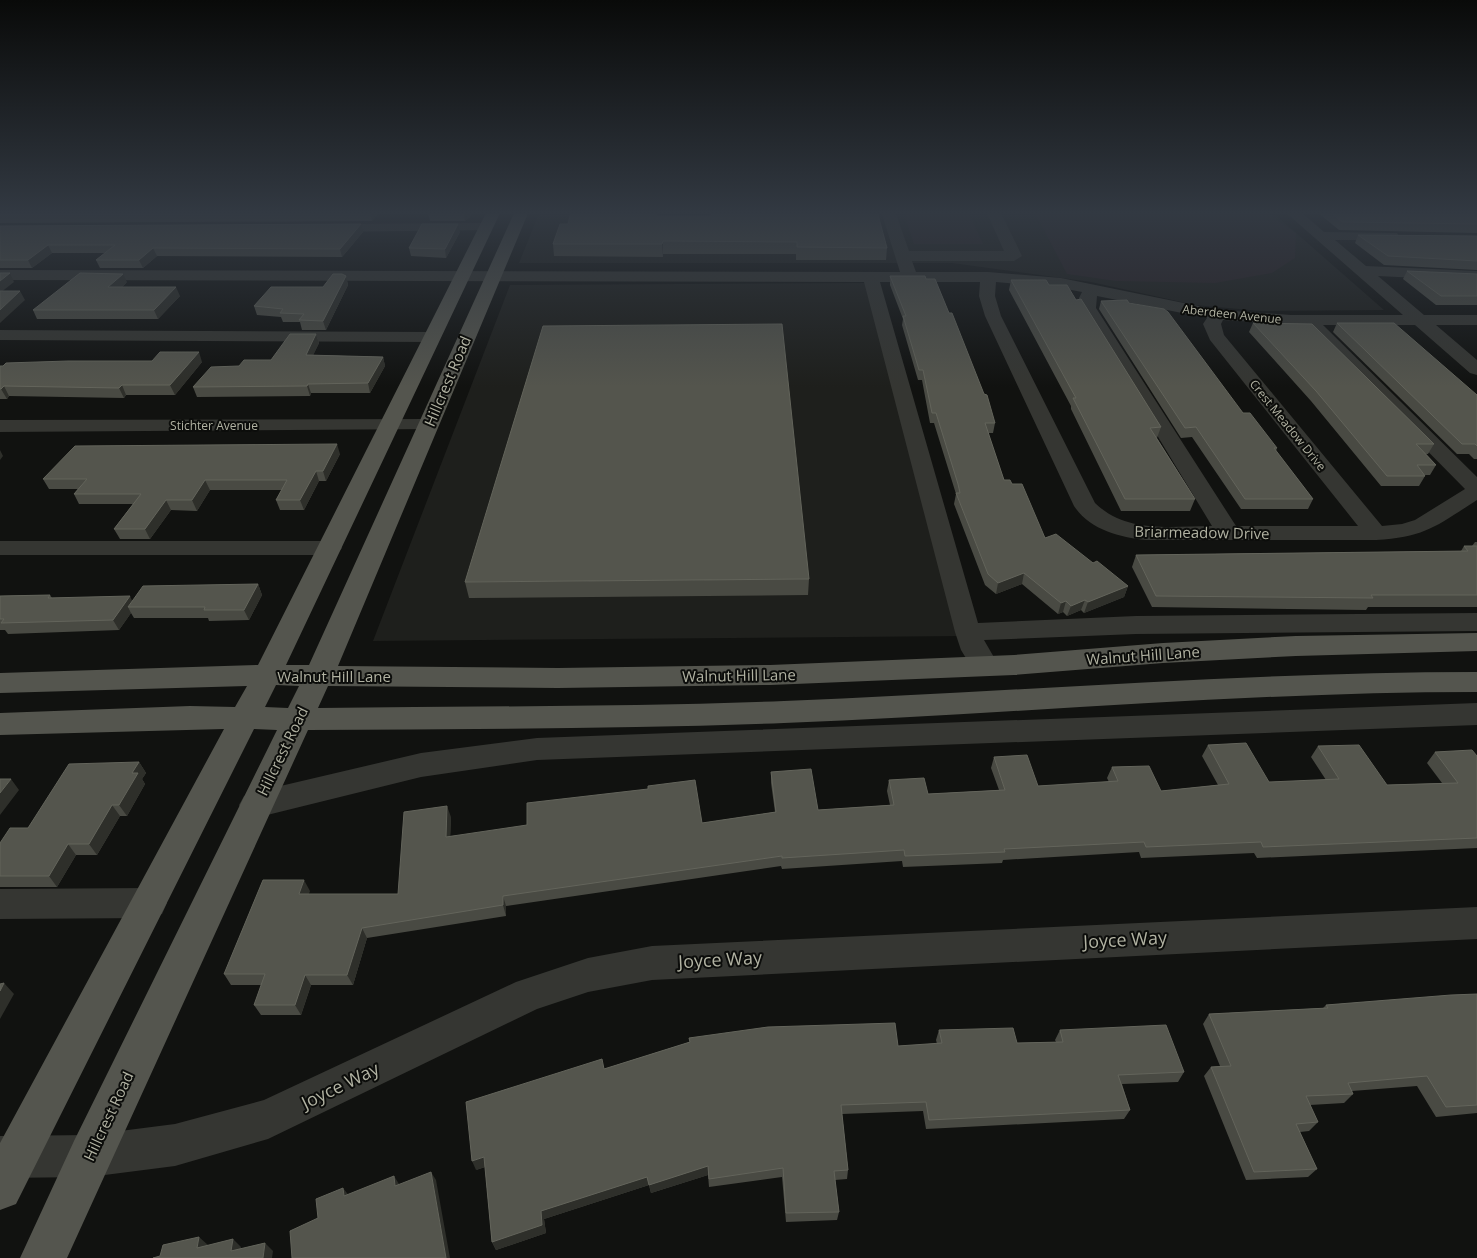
<svg xmlns="http://www.w3.org/2000/svg" width="1477" height="1258" font-family="'Open Sans',sans-serif">
  <rect width="100%" height="100%" fill="#111210"/>
  <!-- built -->
  <path fill="#1e1f1c" d="M540,211H1271L1384,310L1260,311L1195,305L1091,282L952,263H519Z
    M868,283L964,636L373,641L510,285Z"/>
  <!-- green -->
  <path fill="#292125" d="M903,211H968L983,244H914Z
    M1034,211H1264L1296,233L1295,258L1272,273L1215,283L1116,281L1067,274Z"/>
  <g fill="none" stroke-linecap="round" stroke-linejoin="round">
    <!-- minor -->
    <path fill="#353632" fill-rule="evenodd" d="M881,211H895L909,251H1004L986,211H1000L1022,256L1014,261H912L916,272H988L1061,278L1218,310L1291,315H1403L1284,211H1300L1324,232L1397,233L1399,236L1392,240H1335L1366,266L1477,271V281L1378,276L1424,315H1477V325H1436L1477,360V375L1470,373L1415,325H1323L1477,477V500C1436,526 1426,537 1376,540H1146C1119,537 1090,530 1074,506L985,316L979,296L980,282H880L978,623L1136,616L1477,613V631L1136,634L984,640L999,666L995,673L985,676L975,673L961,650L955,632L864,282L0,280V270L900,272ZM996,282L1061,288L1082,292L1079,298L1080,308L1212,526C1171,526 1127,534 1095,503L1001,316L995,296ZM1097,296L1207,318L1203,324L1210,340L1358,526H1236L1096,308ZM1223,320L1303,325L1465,489L1415,520L1402,524L1382,526L1224,335L1221,324Z
      M486,223L493,227L491,230L326,232L319,228L326,224Z
      M0,330L432,332L438,333L441,337L438,341L432,342L0,340Z
      M429,419L436,421L439,425L436,429L0,432V420Z
      M0,541H330L338,543L342,548L338,553L330,555H0Z
      M1477,703V725L537,760L421,777L255,818L244,814L239,805L244,796L255,792L421,753L537,738Z
      M150,888L162,892L167,903L162,914L150,918L0,919V889Z
      M1477,907V939L652,980L588,992L537,1009L268,1139L175,1166L89,1177L0,1178V1136L89,1135L175,1124L264,1100L516,982L588,958L652,946Z"/>
    <!-- major -->
    <path fill="#54554e" fill-rule="evenodd" d="M487,211H501L286,665H309L515,211H529L338,666L558,668L770,665L1014,655L1163,643L1296,636L1477,633V651L1296,656L1163,663L1014,675L770,685L558,688L328,686L318,708C474,706 629,707 784,701C1015,692 1246,672 1477,672V692C1246,692 1015,714 784,723C626,729 467,729 308,730L67,1258H20L74,1141L277,730L254,729L16,1204L0,1210V1143L224,729L0,735V713L190,706L235,707L247,686L0,693V673L258,665ZM276,685L299,686L288,708L265,707Z"/>
  </g>
  <!-- wall -->
  <path fill="#494a43" d="M0,211H380L372,221L0,223Z
    M429,211H473L470,217L465,221H430L428,213Z
    M571,211H660L659,216L887,248L886,260H796V254H663V257L554,256L553,244L568,224Z
    M1316,211H1477V233L1339,230Z
    M0,226L363,232L342,257L157,256L143,268H100L96,260L105,253H52L32,268H0Z
    M460,232L446,258L411,256L409,248Z
    M1358,235L1477,236V270L1384,265L1355,243Z
    M1407,271L1477,274V305H1436L1403,279Z
    M346,276L348,285L326,330H302L300,322H283L281,317L257,315L254,306L323,287Z
    M890,276L926,279L949,313L995,423L993,433H988L1004,480L1012,484L1045,538L1093,563L1128,586L1124,597L1084,613L1081,610L1067,616L1063,612L1058,614L1022,584L996,594L985,585L954,504L956,494L934,423H930L922,380H918L902,325L903,319L890,285Z
    M1011,280L1049,285L1076,300L1161,427L1157,438L1195,499L1190,511H1121L1071,409V406L1009,290Z
    M127,282L122,287L180,296L158,319H37L33,310Z
    M1101,301L1129,303L1243,413L1277,448L1276,451L1313,499L1308,509H1241L1192,437L1181,438L1099,309Z
    M1253,323L1434,444L1428,454H1426L1436,465L1430,475H1424L1425,476L1419,486H1381L1311,401L1249,332Z
    M1337,323L1477,395V459H1474L1469,454H1457L1333,332Z
    M316,334L319,343L313,355L383,357L385,366L370,393H311L310,396L197,397L193,387L239,366L271,360Z
    M202,362L175,395H126L124,398L9,396L7,399H0V366Z
    M340,454L326,481H319L304,510H280L276,500L282,490H210L197,511L171,510L150,539H120L114,529L133,504H79L74,494L78,489H49L43,479Z
    M1475,542H1477V607H1368L1366,610L1152,607L1132,567L1136,555L1461,551L1464,546H1472Z
    M809,579L808,595L469,598L465,582Z
    M258,584L262,595L249,620L209,621L208,618H134L131,613L119,630L8,634L5,630H0V596L50,595L52,598L132,601Z
    M1208,745L1269,782L1326,780L1311,757L1318,746L1387,785L1442,783L1427,763L1435,752L1477,756V848L1257,858L1254,853L1141,858L1139,852L1003,860L1002,863L903,867L902,861L782,869L781,866L506,906V916L367,938L353,985H311L301,1015H261L254,1005L262,985H231L224,974L310,891L308,894H398L451,817L450,836L702,823L775,812L771,783V772L818,810L890,805L887,791L889,780L928,794L999,790L991,768L994,757L1038,786L1109,782L1107,778L1112,767L1161,791L1218,785L1202,756Z
    M139,762L146,773L142,779L145,784L127,816H120L97,855H76L57,887H0V843L28,828Z
    M1477,994V1113L1436,1117L1417,1086L1352,1091L1353,1094L1344,1103L1310,1105L1318,1122L1309,1131L1300,1132L1317,1169L1308,1177L1246,1180L1204,1076L1211,1067L1220,1066L1203,1024L1209,1014L1323,1008L1326,1005Z
    M939,1030L1017,1043L1056,1042L1055,1040L1060,1030L1184,1072L1178,1082L1122,1084L1130,1110L1124,1119L926,1129L923,1111L842,1114L848,1170L847,1179L835,1180L839,1212L837,1220L786,1222L782,1177L709,1187L708,1175L651,1193L649,1185L544,1219L546,1233L496,1250L492,1242L485,1167L476,1170L604,1069L690,1042L689,1038L898,1046L937,1044L936,1040Z"/>
  <!-- shaded-wall -->
  <path fill="#2e2f2a" d="M371,211H380L372,221L370,213Z
    M466,211H473L470,217L465,221L464,213Z
    M657,211H660L657,228L656,216Z
    M361,224L363,232L342,257L340,249Z
    M458,224L460,232L446,258L445,249Z
    M663,241V257L662,244Z
    M48,245L52,253L32,268L28,260Z
    M153,248L157,256L143,268L139,260Z
    M10,273L14,282L0,293V281Z
    M123,274L127,282L112,296L108,287Z
    M346,276L348,285L326,330L323,321Z
    M176,287L180,296L158,319L154,310Z
    M20,291L25,300L0,323V310Z
    M316,334L319,343L309,364L306,355Z
    M199,352L202,362L175,395L170,385Z
    M383,357L385,366L370,393L368,383Z
    M308,384L311,393L310,396L307,386Z
    M122,385L126,395L124,398L119,388Z
    M4,386L9,396L7,399L1,389Z
    M337,444L340,454L326,481L323,471Z
    M0,450L3,456L0,460Z
    M316,471L319,481L304,510L300,500Z
    M205,480L210,490L197,511L192,500Z
    M166,500L171,510L150,539L145,529Z
    M1024,573L1022,584L996,594L998,583Z
    M258,584L262,595L249,620L244,610Z
    M1128,586L1124,597L1084,613L1088,602Z
    M130,596L135,607H128L131,613L119,630L113,620Z
    M1085,600L1081,610L1067,616L1071,606Z
    M1066,601L1063,612L1058,614L1061,603Z
    M139,762L146,773L142,779L145,784L127,816L119,805L132,773Z
    M11,779L19,790L0,815V793Z
    M112,805L120,816L97,855L89,844Z
    M447,806L451,817L450,848L446,837Z
    M68,844L76,855L57,887L49,876Z
    M304,880L310,891L305,905L299,894Z
    M503,896L506,906V916L503,905Z
    M362,928L367,938L353,985L347,975Z
    M305,975L311,985L301,1015L295,1005Z
    M4,983L14,994L0,1019V991Z
    M484,1157L488,1166L476,1170L472,1161Z
    M708,1166V1175L651,1193L649,1185Z
    M431,1172L436,1180L450,1258H446Z
    M394,1176L399,1184L401,1195L395,1186Z
    M647,1177L649,1185L544,1219L546,1233L496,1250L492,1242L541,1211Z
    M343,1188L350,1197L344,1196Z
    M199,1237L208,1245L206,1255L197,1248Z
    M233,1239L241,1247L240,1258L231,1251Z
    M265,1243L273,1251L272,1258H263Z"/>
  <!-- building -->
  <path fill="#54554d" stroke="#63645b" d="M0,211H371L370,213L0,215Z
    M429,211H466L464,213H428Z
    M571,211H657L656,216H711L712,211H877L887,248L797,247V242L663,241L662,244H553L560,224H568Z
    M1329,211H1477V224L1342,222Z
    M361,224L340,249L153,248L139,260H96L115,245H48L28,260H0V226Z
    M422,224H458L445,249L409,248Z
    M1358,235L1477,236V261L1388,256Z
    M1407,271L1477,274V296H1441Z
    M0,273H10L0,281Z
    M80,273L123,274L108,287H176L154,310H33Z
    M333,274H342L346,276L323,321L299,320L304,314L280,313L283,309L254,306L271,287H323Z
    M890,276H925L926,279H935L949,313H952L984,394L987,395L995,423H985L1004,480H1010L1012,484H1022L1045,538L1056,534L1093,563L1097,561L1128,586L1088,602L1085,600L1071,606L1066,601L1061,603L1024,573L998,583L988,574L956,493H960L958,484L936,413H932L923,370H919L903,316H906Z
    M1011,280H1046L1049,285H1067L1076,300L1081,299L1161,427L1150,428L1195,499H1125L1073,398H1076Z
    M0,291H20L0,310Z
    M1127,300L1129,303L1164,309L1168,312L1243,413H1250L1277,448H1274L1313,499H1245L1196,427L1185,428L1101,301Z
    M1253,323L1312,324L1434,444H1416L1436,465H1417L1425,476H1387L1316,391Z
    M1337,323H1394L1477,395V446L1475,444H1462Z
    M782,324L809,579L465,582L543,326Z
    M290,334H316L306,355L383,357L368,383L308,384L307,386L193,387L211,367L239,366L244,360H271Z
    M160,352H199L170,385H122L119,388L4,386L1,389H0V366H3L6,363L68,361H152Z
    M337,444L323,471H316L300,500H276L287,480H205L192,500H166L145,529H114L141,494H74L87,479H43L75,446Z
    M1464,546H1477V595H1371L1373,598L1156,596L1136,555L1468,551Z
    M258,584L244,610H204L205,607H128L143,586Z
    M50,595L48,598L130,596L113,620L1,623L4,619H0V596Z
    M1246,743L1269,782L1339,779L1318,746L1359,745L1387,785L1458,783L1435,752L1472,750L1477,756V838L1263,847L1261,842L1146,847L1144,842L1004,849L1005,852L905,856L904,850L782,858V856L503,896V905L362,928L347,975H305L295,1005H254L265,974H224L263,880H304L299,894H398L404,812L447,806L446,837L527,825V803L648,789V786L695,780L702,823L776,812L771,772L811,769L818,810L894,805L889,780L924,778L928,794L1005,790L994,757L1027,755L1038,786L1118,781L1112,767L1149,766L1161,791L1229,784L1208,745Z
    M139,762L132,773H138L119,805H112L89,844H68L49,876H0V843L10,828H28L69,764Z
    M0,779H11L0,793Z
    M4,983L0,991V984Z
    M1477,994V1105L1446,1107L1427,1076L1348,1083L1353,1094L1306,1096L1318,1122L1296,1124L1317,1169L1254,1172L1211,1067L1231,1066L1209,1014L1328,1008L1326,1005L1451,995Z
    M895,1023L898,1046L942,1043L939,1030L1013,1028L1017,1043L1063,1042L1060,1030L1166,1025L1184,1072L1118,1075L1130,1110L929,1120L926,1102L841,1105L848,1170L834,1171L839,1212L786,1213L783,1168L709,1179L708,1166L649,1185L647,1177L541,1211L542,1225L492,1242L484,1157L472,1161L466,1102L602,1059L604,1069L690,1042L689,1038L768,1027Z
    M431,1172L446,1258H292L290,1231L318,1218L316,1199L343,1188L344,1196L394,1176L395,1186Z
    M199,1237L197,1248L233,1239L231,1251L265,1243L263,1258H153L160,1256L163,1245Z"/>
  <!-- sky -->
  <linearGradient id="sky" x2="0" y2="1"><stop stop-color="#090a09"/><stop offset="0.55" stop-color="#323942"/><stop offset="1" stop-color="#323942" stop-opacity="0"/></linearGradient>
  <rect width="1477" height="387" fill="url(#sky)"/>
  <g text-anchor="middle" dominant-baseline="central" stroke-width="4" stroke-linejoin="round" paint-order="stroke">
    <!-- far-street labels -->
    <g font-size="12" fill="#b1b2a2" stroke="#0c0d0b">
      <text transform="translate(1232 314) rotate(6)">Aberdeen Avenue</text>
      <text x="214" y="425">Stichter Avenue</text>
      <text transform="translate(1288 425) rotate(51)">Crest Meadow Drive</text>
    </g>
    <!-- street labels -->
    <g font-size="15" fill="#b1b2a2" stroke="#0c0d0b">
      <text transform="translate(447 381) rotate(-67)">Hillcrest Road</text>
      <text transform="translate(1202 532) rotate(1)">Briarmeadow Drive</text>
      <text transform="translate(1143 655) rotate(-4)">Walnut Hill Lane</text>
      <text transform="translate(739 675) rotate(-1)">Walnut Hill Lane</text>
      <text x="334" y="676">Walnut Hill Lane</text>
      <text transform="translate(282 751) rotate(-64)">Hillcrest Road</text>
      <text transform="translate(108 1116) rotate(-65)">Hillcrest Road</text>
    </g>
    <!-- near-street labels -->
    <g font-size="18" fill="#b1b2a2" stroke="#0c0d0b">
      <text transform="translate(1125 939) rotate(-3)">Joyce Way</text>
      <text transform="translate(720 959) rotate(-3)">Joyce Way</text>
      <text transform="translate(340 1085) rotate(-26)">Joyce Way</text>
    </g>
  </g>
</svg>
